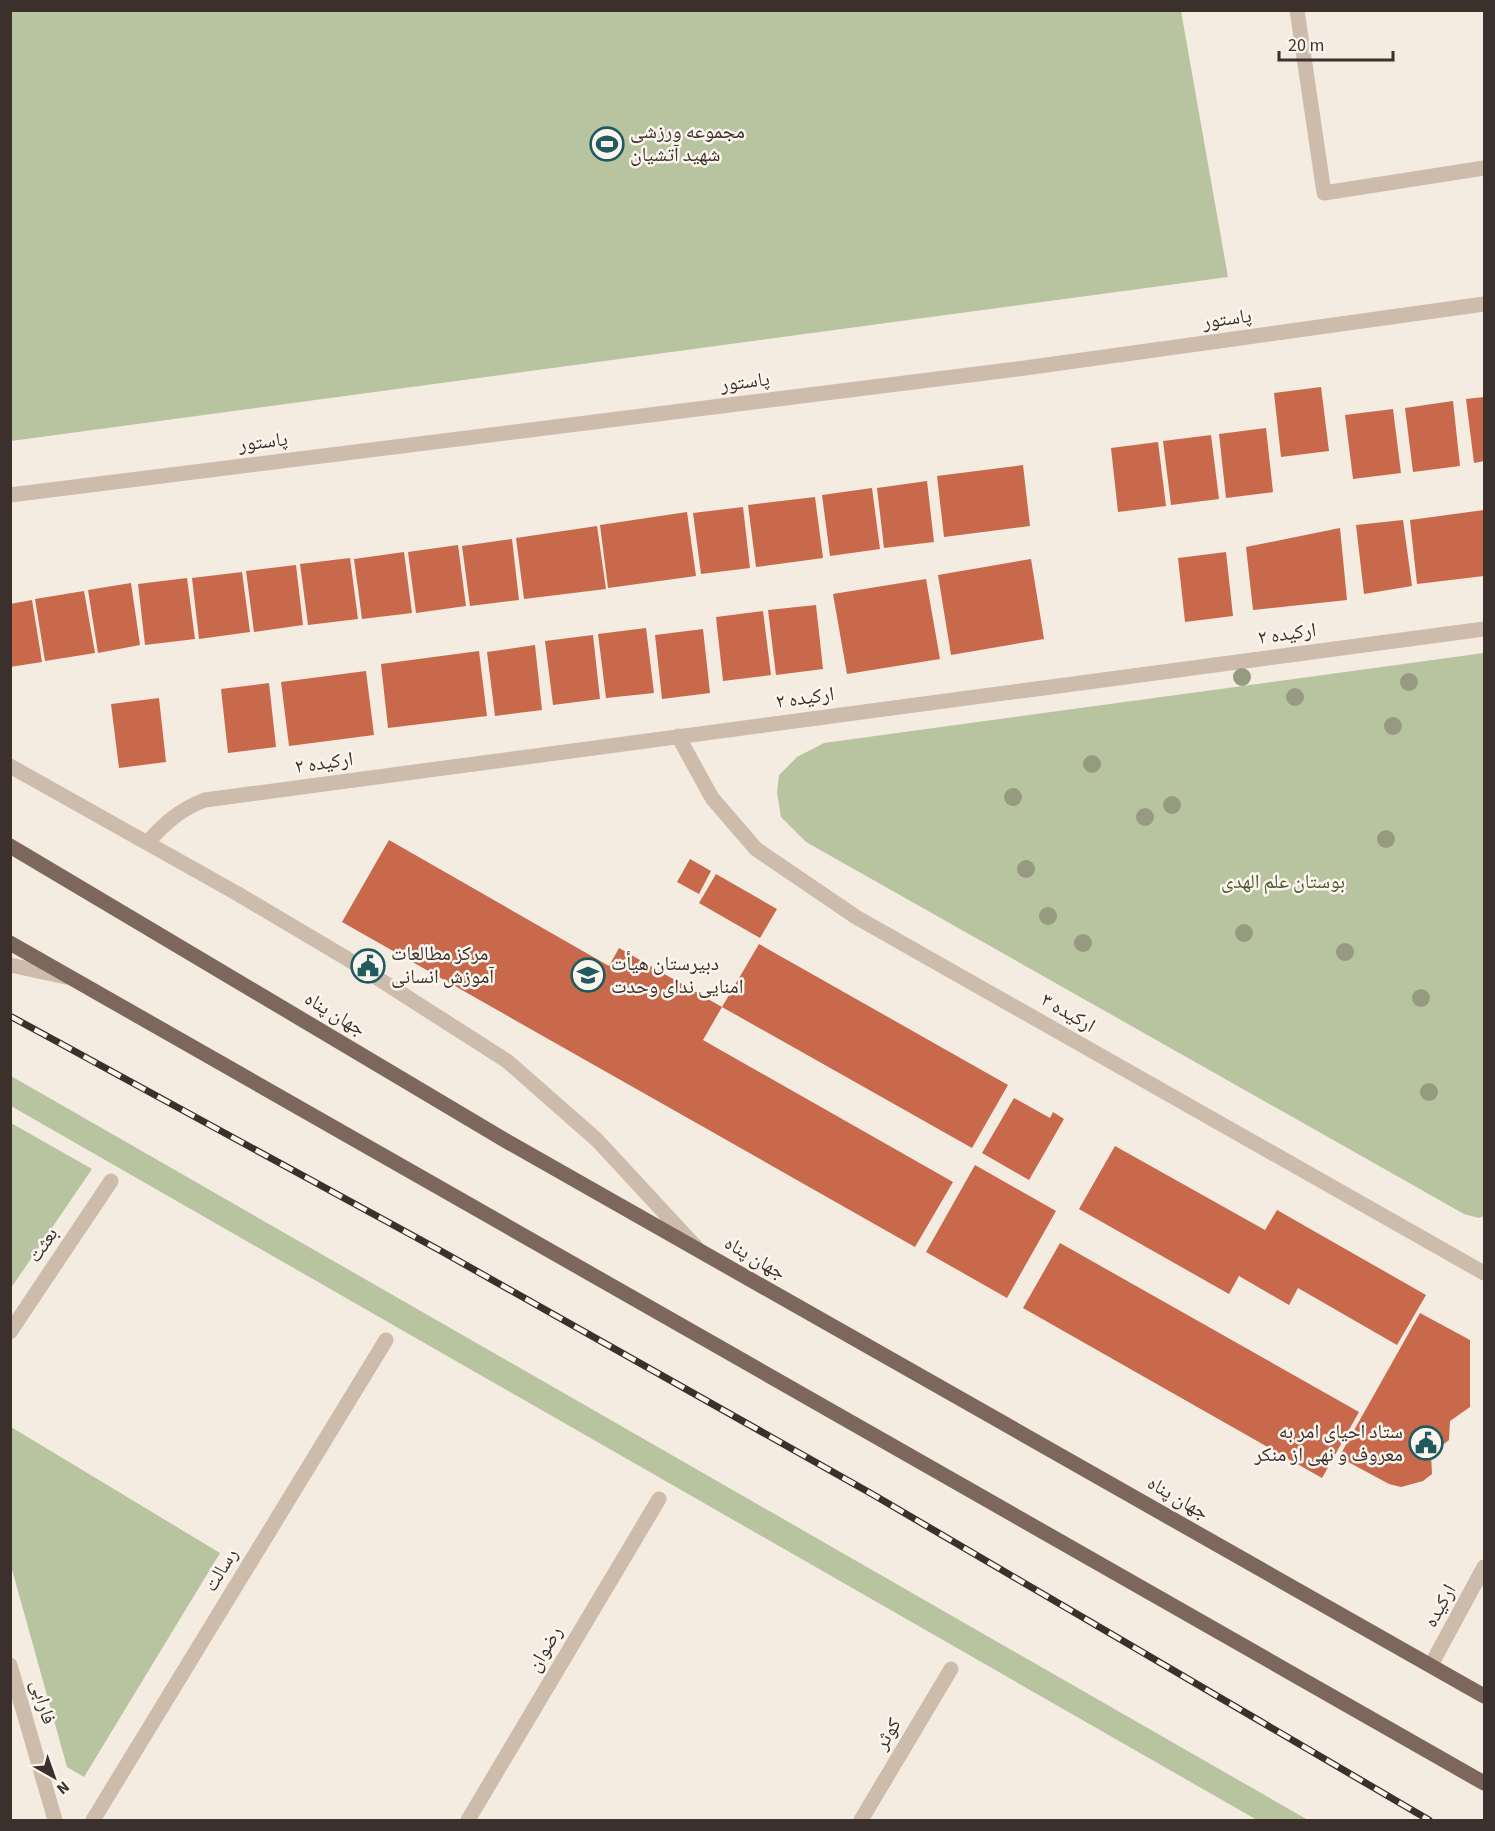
<svg xmlns="http://www.w3.org/2000/svg" width="1495" height="1831" font-family="'Source Sans 3','Noto Naskh Arabic',sans-serif">
  <rect width="100%" height="100%" fill="#f4ebe1"/>
  <!-- green -->
  <path fill="#b8c4a0" d="M10,11H1181L1228,277L11,441Z
    M1484,653V1216L1479,1218L1464,1214L806,842L781,817L777,793L779,775L797,757L824,743Z
    M11,1076L1308,1820H1257L11,1106Z
    M11,1123L92,1169L11,1288Z
    M11,1427L220,1553L84,1777L67,1767L11,1566Z"/>
  <!-- building -->
  <path fill="#c8694b" d="M1321,387L1329,451L1281,457L1274,393Z
    M1484,397V461L1474,463L1466,399Z
    M1453,401L1460,466L1413,472L1405,408Z
    M1393,409L1401,473L1353,479L1345,415Z
    M1266,428L1273,492L1226,498L1219,434Z
    M1211,435L1219,499L1171,505L1163,441Z
    M1158,442L1166,506L1118,512L1111,448Z
    M1023,465L1030,526L944,537L937,476Z
    M927,481L934,542L884,548L877,488Z
    M872,488L880,549L830,556L822,495Z
    M815,497L823,558L756,567L748,505Z
    M743,507L750,568L701,574L693,513Z
    M1484,510V576L1417,584L1410,520Z
    M687,512L696,576L608,588L600,525Z
    M1403,520L1412,586L1364,594L1356,525Z
    M597,526L606,589L524,599L516,538Z
    M1340,528L1347,600L1253,610L1246,547Z
    M512,539L519,600L470,606L462,546Z
    M458,545L466,606L416,613L408,552Z
    M404,552L412,613L362,619L354,559Z
    M1226,552L1233,616L1185,622L1178,558Z
    M350,558L358,619L308,625L300,564Z
    M1031,559L1044,639L951,655L938,575Z
    M296,565L303,625L254,632L246,571Z
    M242,572L250,632L199,639L192,578Z
    M187,578L195,639L145,645L138,584Z
    M926,579L940,659L847,674L833,594Z
    M131,583L140,645L98,653L88,590Z
    M84,591L95,653L45,661L35,599Z
    M32,600L42,662L10,667V604Z
    M816,605L823,669L776,675L768,610Z
    M763,611L771,675L723,681L716,617Z
    M646,628L654,693L606,698L598,634Z
    M703,629L710,693L662,699L655,635Z
    M593,635L600,699L553,705L545,641Z
    M535,645L542,710L495,716L487,652Z
    M479,651L487,716L388,728L381,664Z
    M366,671L374,735L289,746L281,682Z
    M269,683L276,747L228,753L221,689Z
    M159,698L166,762L119,768L111,704Z
    M389,840L609,966L619,948L722,1007L703,1040L953,1182L915,1247L342,922Z
    M690,859L711,871L699,894L677,882Z
    M716,874L777,909L760,938L699,903Z
    M759,944L1008,1085L972,1148L722,1007Z
    M1014,1098L1050,1118L1053,1112L1064,1119L1029,1180L982,1153Z
    M1115,1146L1265,1230L1277,1210L1426,1295L1397,1345L1298,1288L1289,1305L1239,1276L1229,1294L1079,1209Z
    M975,1165L1056,1211L1007,1298L926,1252Z
    M1060,1243L1359,1412L1322,1478L1023,1308Z
    M1420,1313L1470,1340V1407L1450,1421L1449,1440L1431,1454L1432,1474L1423,1481L1401,1487L1389,1484L1339,1457Z"/>
  <g fill="none" stroke-linecap="round" stroke-linejoin="round">
    <!-- minor -->
    <path stroke="#cdbbac" stroke-width="15" d="M1297,10L1324,193L1484,168
      M10,495L1025,368L1484,304
      M678,736L712,798L756,849L856,917L1484,1273
      M10,766L238,894L346,958L507,1061L597,1140L696,1247
      M147,843C164,824 180,809 205,800L1484,629
      M10,965L66,977
      M10,1332L111,1181
      M10,1665L55,1820
      M1431,1665L1484,1567
      M93,1820L386,1340
      M468,1820L659,1499
      M861,1820L951,1669"/>
    <!-- major -->
    <path stroke="#7d675c" stroke-width="15" d="M10,846L508,1142L1484,1696
      M10,943L1484,1783"/>
    <!-- rail casing -->
    <g stroke="#3b302b" stroke-width="7">
      <path id="rail" d="M10,1016L441,1251L872,1494L1429,1820"/>
    </g>
    <!-- rail -->
    <use href="#rail" stroke="#fbf5ee" stroke-width="4.5" stroke-dasharray="14" stroke-linecap="butt"/>
  </g>
  <!-- trees -->
  <g fill="#969b7f">
    <circle cx="1242" cy="677" r="9"/>
    <circle cx="1409" cy="682" r="9"/>
    <circle cx="1295" cy="697" r="9"/>
    <circle cx="1393" cy="726" r="9"/>
    <circle cx="1092" cy="764" r="9"/>
    <circle cx="1013" cy="797" r="9"/>
    <circle cx="1172" cy="805" r="9"/>
    <circle cx="1145" cy="817" r="9"/>
    <circle cx="1386" cy="839" r="9"/>
    <circle cx="1026" cy="869" r="9"/>
    <circle cx="1048" cy="916" r="9"/>
    <circle cx="1244" cy="933" r="9"/>
    <circle cx="1083" cy="943" r="9"/>
    <circle cx="1345" cy="952" r="9"/>
    <circle cx="1421" cy="998" r="9"/>
    <circle cx="1429" cy="1092" r="9"/>
  </g>
  <!-- icons -->
  <defs>
    <g id="stadium-ring" transform="scale(1.725)"><circle r="9.5" fill="#fbf5ee" stroke="#1f5a5e" stroke-width="1.5"/><path d="M0-5a6.5 5 0 1 0 0 10a6.5 5 0 1 0 0-10ZM-3.5-1.8h7v3.6h-7Z" fill="#1f5a5e"/></g>
    <g id="civic-ring" transform="scale(1.725)"><circle r="9.5" fill="#fbf5ee" stroke="#1f5a5e" stroke-width="1.5"/><path d="M-.6-6.5H3V-4.5H.6V-3L4-1V1h2V6H-6V1h2V-1L-.6-3ZM-1.2 2.5V6h2.4V2.5Z" fill="#1f5a5e"/></g>
    <g id="school-ring" transform="scale(1.725)"><circle r="9.5" fill="#fbf5ee" stroke="#1f5a5e" stroke-width="1.5"/><path d="M0-5L7-2L0 1L-7-2ZM-4 1L0 2.5L4 1V4Q0 6-4 4Z" fill="#1f5a5e"/></g>
  </defs>
  <g fill-rule="evenodd">
    <use href="#stadium-ring" x="607" y="144"/>
    <use href="#civic-ring" x="368" y="966"/>
    <use href="#school-ring" x="588" y="975"/>
    <use href="#civic-ring" x="1426" y="1443"/>
  </g>
  <g text-anchor="middle" dominant-baseline="central" stroke-width="5" stroke-linejoin="round" paint-order="stroke">
    <!-- poi labels -->
    <g font-size="20" fill="#3b302b" stroke="#fbf5ee" text-anchor="start">
      <text x="630" y="132">مجموعه ورزشی<tspan x="630" dy="23">شهید آتشیان</tspan></text>
      <text x="391" y="954">مرکز مطالعات<tspan x="391" dy="23">آموزش انسانی</tspan></text>
      <text x="611" y="964">دبیرستان هیأت<tspan x="611" dy="23">امنایی ندای وحدت</tspan></text>
      <text x="1403" y="1432" text-anchor="end">ستاد احیای امر به<tspan x="1403" dy="23">معروف و نهی از منکر</tspan></text>
    </g>
    <!-- street labels -->
    <g font-size="20" fill="#3b302b" stroke="#fbf5ee">
      <text transform="translate(1227 319) rotate(-8)">پاستور</text>
      <text transform="translate(745 382) rotate(-7)">پاستور</text>
      <text transform="translate(263 442) rotate(-7)">پاستور</text>
      <text transform="translate(1287 634) rotate(-8)">ارکیده ۲</text>
      <text transform="translate(805 698) rotate(-8)">ارکیده ۲</text>
      <text transform="translate(324 763) rotate(-8)">ارکیده ۲</text>
      <text transform="translate(1068 1013) rotate(30)">ارکیده ۳</text>
      <text transform="translate(335 1014) rotate(31)">جهان پناه</text>
      <text transform="translate(43 1245) rotate(-56)">بعثت</text>
      <text transform="translate(755 1258) rotate(30)">جهان پناه</text>
      <text transform="translate(1178 1498) rotate(30)">جهان پناه</text>
      <text transform="translate(221 1570) rotate(-59)">رسالت</text>
      <text transform="translate(1440 1606) rotate(-61)">ارکیده</text>
      <text transform="translate(545 1649) rotate(-59)">رضوان</text>
      <text transform="translate(43 1702) rotate(74)">فارابی</text>
      <text transform="translate(888 1734) rotate(-59)">کوثر</text>
    </g>
    <!-- park labels -->
    <g font-size="20" fill="#4a5a2e" stroke="#fbf5ee">
      <text x="1283" y="882">بوستان علم الهدی</text>
    </g>
  </g>
  <!-- border -->
  <rect width="1495" height="1831" fill="none" stroke="#3b302b" stroke-width="24"/>
  <!-- north arrow -->
  <g transform="translate(54 1777) rotate(140)" stroke="#fbf5ee" stroke-width="4.5" paint-order="stroke">
  <path d="M0-4.5L10 22L0 15L-10 22Z" fill="#3b302b"/>
  <text y="-9" font-size="16" font-weight="bold" text-anchor="middle" fill="#3b302b">N</text>
  </g>
  <!-- scale -->
  <path d="M1279 51v9h114v-9" fill="none" stroke="#3b302b" stroke-width="3"/>
  <text x="1288" y="51" font-size="18" fill="#3b302b" stroke="#fbf5ee" stroke-width="4.5" paint-order="stroke">20 m</text>
</svg>
